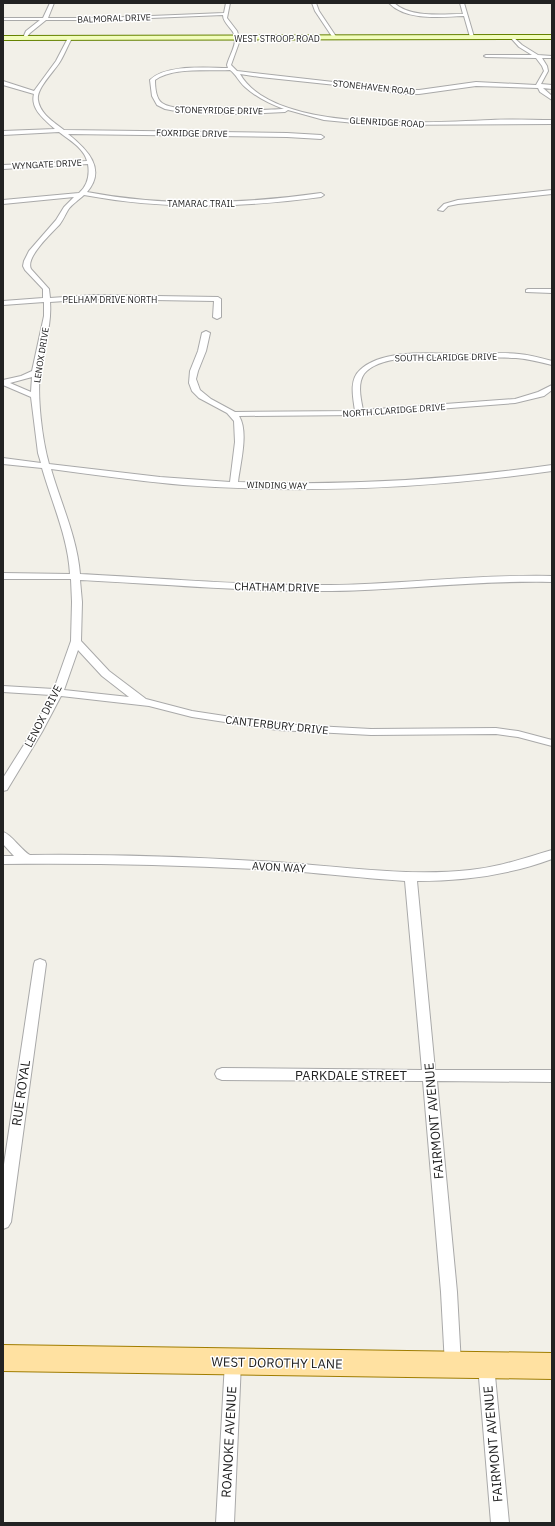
<svg xmlns="http://www.w3.org/2000/svg" width="555" height="1526" font-family="'IBM Plex Sans',sans-serif">
  <rect width="100%" height="100%" fill="#f2f0e8"/>
  <g fill="none" stroke-linecap="round" stroke-linejoin="round">
    <!-- street casing -->
    <g stroke="#a9a9a9" stroke-width="2">
      <path id="street" d="M50,3H54L48,18H102L224,13L226,3H230L227,18L237,31L240,40L231,65L237,71L404,90H419L476,82L536,85L544,71L542,66L536,58L486,57L484,56L486,55H532L519,47L510,37L512,36L522,45L538,55L552,56V58H542L547,66L548,71L541,84L552,85V89L543,88L552,96V100L540,92L538,88L476,86L419,94H404L355,87L260,77L240,74C274,134 432,122 491,120C511,119 532,120 552,120V124L376,125L324,120L288,110L285,112L240,114L181,112L165,109L157,105L152,96L150,80C166,64 206,68 228,68L227,65C229,56 236,47 235,37C234,29 223,24 223,15L102,20H46L30,33L25,39L23,38L26,31L40,20H3V18H43ZM230,70C236,74 239,82 245,87C256,97 270,104 284,109C261,110 179,115 162,103C156,99 155,87 155,80C172,67 208,71 230,70Z
        M312,3H316L319,11L337,38H333L315,11Z
        M389,3H394C411,18 441,14 463,14L460,3H464L474,37L472,38L470,37L464,16C441,17 406,21 389,3Z
        M70,37L72,38C68,45 65,53 61,60C55,71 36,88 38,100C40,114 54,122 64,130L287,133L321,135L324,137L321,139L287,137L68,134C87,149 107,169 87,192C165,207 243,204 321,193L324,195L321,197C241,208 163,210 84,195C79,200 72,204 68,210C65,215 63,220 60,224C52,233 25,257 31,269L49,289L50,298L94,295L218,297L221,299V317L217,319L213,317L214,301L94,299L50,302C52,326 43,348 40,372C37,397 42,439 49,464L160,477L230,482L235,442L234,421L227,413L199,398L192,391L189,383L190,371L198,351L202,333L206,331L210,333L206,351L198,371L196,379L200,390L211,399L235,412L355,411C353,397 349,380 360,370C383,348 435,354 464,354C482,354 501,352 519,354C530,355 541,358 552,361V365C540,362 528,359 516,358C499,357 481,358 464,358C439,358 381,352 364,374C357,384 361,400 363,410L515,399L538,392L552,385V390L544,396L515,403L359,415L239,416C249,432 240,464 238,482C344,486 448,480 552,465V471C430,488 307,494 183,485C139,481 95,475 51,469C61,504 77,537 80,574C163,578 247,586 331,585C405,584 478,574 552,576V582C478,580 405,590 331,591C247,592 164,584 80,580L82,602L81,641L109,671L146,699L192,711L278,724L371,729L496,728L518,731L552,740V746L518,737L496,734L371,735L278,730L192,717L149,706L61,696L42,732L7,790L3,791V778L32,732L51,695L3,692V686L54,689L71,641L72,602L71,579H3V573L70,574C68,537 52,503 42,468L3,464V458L41,463L38,453L31,397L3,385V380L21,376L32,371L44,316V302L3,305V301L43,298V289L25,270L23,266L24,261L29,251L56,220L64,207L74,197L3,204V200L79,193C87,186 90,176 88,164L3,169V165L87,161C84,148 68,139 59,132L3,135V131L55,129C45,120 30,109 34,94L3,85V81L34,91L56,61L68,38ZM32,377L31,392L10,383ZM78,650L102,676L129,697L64,690Z
        M552,190V194L458,204L448,206L443,211L438,210L444,204L458,200Z
        M528,289H552V293L526,292V290Z
        M3,832C11,834 21,850 30,855C112,854 193,857 275,862C340,866 405,877 470,870C500,867 524,858 552,850V859C509,875 463,881 417,881L435,1070H552V1082L437,1081L457,1292L461,1365L459,1371L453,1373L447,1371L445,1365L441,1292L423,1081L222,1080L217,1078L215,1074L217,1070L222,1068L422,1070L405,881C362,878 319,873 276,870C185,865 94,863 3,864V856H14L3,844Z
        M40,959L45,961L46,964L11,1222L8,1227L3,1229V1171L34,964L35,961Z
        M233,1354L239,1356L241,1362L234,1523H216L225,1362L227,1356Z
        M486,1357L492,1359L494,1365L509,1523H491L478,1365L480,1359Z"/>
    </g>
    <!-- secondary casing -->
    <g stroke="#658200" stroke-width="2">
      <path id="secondary" d="M552,35V39L3,40V36Z"/>
    </g>
    <!-- primary casing -->
    <g stroke="#a07d00" stroke-width="2">
      <path id="primary" d="M3,1345L552,1353V1379L3,1371Z"/>
    </g>
    <!-- street -->
    <use href="#street" fill="#fff" fill-rule="evenodd"/>
    <!-- secondary -->
    <use href="#secondary" fill="#f2fdbc" fill-rule="evenodd"/>
    <!-- primary -->
    <use href="#primary" fill="#ffe1a1" fill-rule="evenodd"/>
  </g>
  <g text-anchor="middle" dominant-baseline="central" stroke-width="3" stroke-linejoin="round" paint-order="stroke">
    <!-- far-street labels -->
    <g font-size="9" fill="#222" stroke="#fff">
      <text transform="translate(114 18) rotate(-2)">BALMORAL DRIVE</text>
      <text x="277" y="38">WEST STROOP ROAD</text>
      <text transform="translate(374 87) rotate(6)">STONEHAVEN ROAD</text>
      <text transform="translate(219 110) rotate(1)">STONEYRIDGE DRIVE</text>
      <text transform="translate(387 122) rotate(3)">GLENRIDGE ROAD</text>
      <text transform="translate(192 133) rotate(1)">FOXRIDGE DRIVE</text>
      <text transform="translate(47 164) rotate(-3)">WYNGATE DRIVE</text>
      <text x="201" y="203">TAMARAC TRAIL</text>
      <text x="110" y="299">PELHAM DRIVE NORTH</text>
      <text transform="translate(41 355) rotate(-81)">LENOX DRIVE</text>
      <text transform="translate(446 357) rotate(-1)">SOUTH CLARIDGE DRIVE</text>
      <text transform="translate(394 410) rotate(-4)">NORTH CLARIDGE DRIVE</text>
      <text transform="translate(277 485) rotate(1)">WINDING WAY</text>
    </g>
    <!-- street labels -->
    <g font-size="11" fill="#222" stroke="#fff">
      <text transform="translate(277 587) rotate(1)">CHATHAM DRIVE</text>
      <text transform="translate(43 716) rotate(-63)">LENOX DRIVE</text>
      <text transform="translate(277 725) rotate(6)">CANTERBURY DRIVE</text>
      <text transform="translate(279 867) rotate(3)">AVON WAY</text>
    </g>
    <!-- near-street labels -->
    <g font-size="13" fill="#222" stroke="#fff">
      <text x="351" y="1075">PARKDALE STREET</text>
      <text transform="translate(21 1093) rotate(-82)">RUE ROYAL</text>
      <text transform="translate(434 1121) rotate(-95)">FAIRMONT AVENUE</text>
      <text transform="translate(277 1363) rotate(1)">WEST DOROTHY LANE</text>
      <text transform="translate(229 1442) rotate(-87)">ROANOKE AVENUE</text>
      <text transform="translate(493 1444) rotate(-95)">FAIRMONT AVENUE</text>
    </g>
  </g>
  <!-- border -->
  <rect width="555" height="1526" fill="none" stroke="#222222" stroke-width="8"/>
</svg>
